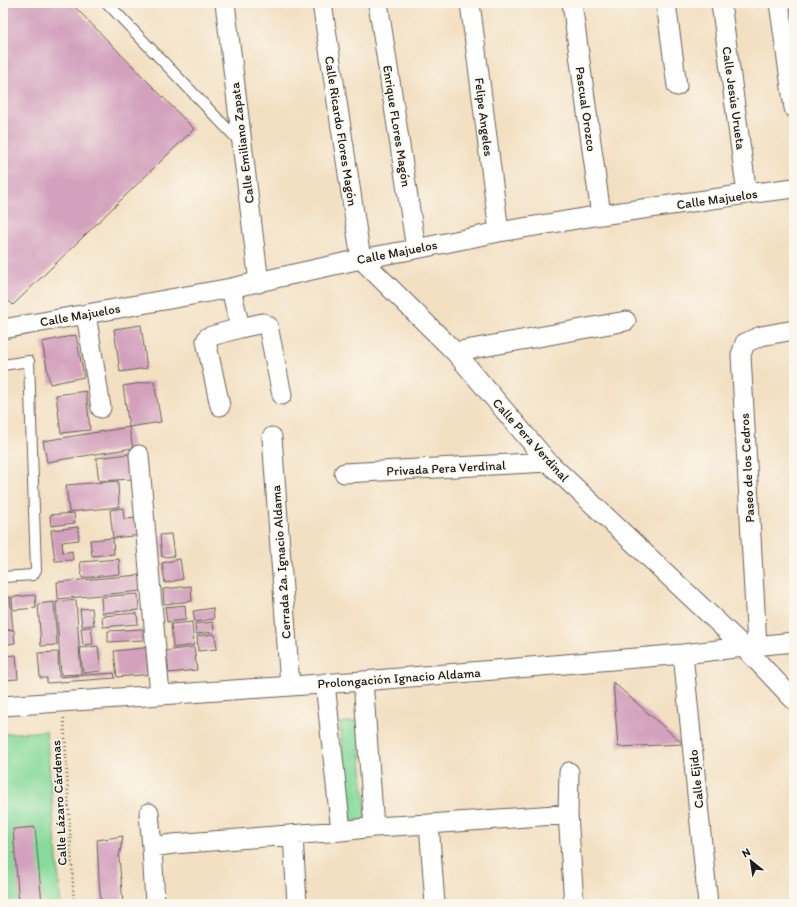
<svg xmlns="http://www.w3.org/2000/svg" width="797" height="907" font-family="Itim,sans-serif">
  <rect width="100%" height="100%" fill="#fbf7ec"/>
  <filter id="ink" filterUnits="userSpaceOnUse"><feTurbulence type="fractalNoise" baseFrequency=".025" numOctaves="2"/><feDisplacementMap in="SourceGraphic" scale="8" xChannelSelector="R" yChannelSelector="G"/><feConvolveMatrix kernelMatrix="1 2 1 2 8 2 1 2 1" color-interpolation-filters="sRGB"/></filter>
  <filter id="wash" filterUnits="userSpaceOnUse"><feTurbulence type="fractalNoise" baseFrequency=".012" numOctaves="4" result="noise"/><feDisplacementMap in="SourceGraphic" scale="16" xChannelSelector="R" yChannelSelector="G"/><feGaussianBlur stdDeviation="0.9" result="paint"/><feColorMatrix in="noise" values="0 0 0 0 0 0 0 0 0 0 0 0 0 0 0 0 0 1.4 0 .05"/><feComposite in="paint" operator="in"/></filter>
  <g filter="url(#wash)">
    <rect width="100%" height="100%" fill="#f3e0c3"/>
    <!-- green -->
    <path fill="#87da9b" stroke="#527b5c" d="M358,721L366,816L363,821H353L349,815L340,723Z
      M46,731L61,904H3V734Z"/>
    <g id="blocks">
      <!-- building -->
      <path fill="#d3a1bd" d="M3,3H71L194,129L13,305L3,295Z
        M141,325L147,368L120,372L114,329Z
        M76,335L84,377L50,384L42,342Z
        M154,381L161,422L129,427L123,386Z
        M86,391L90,430L61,433L56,395Z
        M129,427L133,448L47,462L43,441Z
        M129,454L132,479L99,481L96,458Z
        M118,481L119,507L69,512L66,485Z
        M123,508L124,519L139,518L142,535L113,538L110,510Z
        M74,513L75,523L51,526L50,515Z
        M78,527L79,540L62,542L63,553L72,551L73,560L55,561L51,530Z
        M171,534L174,556L162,557L160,535Z
        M113,538L114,554L92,556L90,540Z
        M119,559L120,574L82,578L80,562Z
        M180,559L183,579L165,583L162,563Z
        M140,575L142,591L58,599L57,582Z
        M191,586L192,601L164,604L163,589Z
        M138,594L139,610L102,613L101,597Z
        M35,595L36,608L13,610L12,597Z
        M3,597H10L13,629L3,631Z
        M76,600L81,674L61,675L56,602Z
        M54,602L57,645L41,646L38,604Z
        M185,605L186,620L167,622L165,607Z
        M92,608L94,625L82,626L80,609Z
        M213,608L214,619L195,622L193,611Z
        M137,613L138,624L103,627L102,616Z
        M192,622L194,645L173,648L171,624Z
        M213,622L214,632L196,634L195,624Z
        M91,627L93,644L83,645L81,628Z
        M143,629V640L108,642V631Z
        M14,630L15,643L3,645V631Z
        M215,634L217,649L198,651L197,636Z
        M98,646L101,671L83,673L80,648Z
        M152,647L154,674L117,677L114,651Z
        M194,647L197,670L169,673L166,651Z
        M58,652L59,677L114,673L115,678L47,683V678H40L38,653Z
        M16,655L18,679L3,680V656Z
        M613,682L683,744L618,747Z
        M35,827L42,904H19L13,829Z
        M123,836L119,857L123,904H101L99,880L97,840Z"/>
    </g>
  </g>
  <g filter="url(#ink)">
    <use href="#blocks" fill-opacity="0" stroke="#676156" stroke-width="1"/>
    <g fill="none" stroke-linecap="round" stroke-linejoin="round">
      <!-- lane casing -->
      <g stroke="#676156" stroke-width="12">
        <path id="lane" d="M107,3L241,143
          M3,365L29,361L36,570L33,575L3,577"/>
      </g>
      <!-- street casing -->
      <g stroke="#676156" stroke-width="21">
        <path id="street" d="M225,3L259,283
          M322,3L361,259L455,352L548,462L744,647L794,700
          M378,3L416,249
          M470,3L499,232
          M572,3L601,215
          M666,3L677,86
          M721,3L747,194
          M779,3L794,108
          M231,288L240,328L263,323L268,326L282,395
          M86,314L101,408
          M3,329L231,288L361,259L416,249L499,232L601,215L747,194L794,188
          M455,352L626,321
          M220,406L206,341L208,337L240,328
          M272,437L290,686
          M139,455L160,695
          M344,473L548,462
          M757,646L741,355L745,343L761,336L794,330
          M683,654L708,904
          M363,681L374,827
          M325,683L341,831
          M3,706L363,681L683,654L744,647L794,642
          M569,772L568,814L574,904
          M149,813L152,847L155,904
          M429,824L435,904
          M293,835L297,904
          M152,847L173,844L341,831L374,827L429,824L568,814"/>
      </g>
      <!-- path -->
      <path stroke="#676156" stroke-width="2.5" stroke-dasharray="1 3" stroke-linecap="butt" d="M64,718L74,904"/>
      <!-- lane -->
      <use href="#lane" stroke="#fff" stroke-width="10"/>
      <!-- street -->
      <use href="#street" stroke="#fff" stroke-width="19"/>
    </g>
  </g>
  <g text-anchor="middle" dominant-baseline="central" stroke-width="3" stroke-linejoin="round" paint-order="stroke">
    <!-- street labels -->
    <g font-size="13" fill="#1c1c1c" stroke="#fbf7ec">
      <text transform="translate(734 98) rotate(82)">Calle Jesús Urueta</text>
      <text transform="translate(586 109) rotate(82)">Pascual Orozco</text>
      <text transform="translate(484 117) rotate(83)">Felipe Angeles</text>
      <text transform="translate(397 126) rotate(81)">Enrique FLores Magón</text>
      <text transform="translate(341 131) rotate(81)">Calle Ricardo Flores Magón</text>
      <text transform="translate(242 143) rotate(-97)">Calle Emiliano Zapata</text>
      <text transform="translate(717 199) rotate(-8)">Calle Majuelos</text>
      <text transform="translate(397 252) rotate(-11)">Calle Majuelos</text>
      <text transform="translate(80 315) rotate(-10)">Calle Majuelos</text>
      <text transform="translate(531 440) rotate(48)">Calle Pera Verdinal</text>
      <text transform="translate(446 468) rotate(-3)">Privada Pera Verdinal</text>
      <text transform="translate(747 468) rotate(-93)">Paseo de los Cedros</text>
      <text transform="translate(281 562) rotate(-94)">Cerrada 2a. Ignacio Aldama</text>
      <text transform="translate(399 678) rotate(-4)">Prolongación Ignacio Aldama</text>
      <text transform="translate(696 779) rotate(-96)">Calle Ejido</text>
      <text transform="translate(59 803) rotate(-93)">Calle Lázaro Cárdenas</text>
    </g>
  </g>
  <!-- margin -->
  <rect width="797" height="907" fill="none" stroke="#fbf7ec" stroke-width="16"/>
  <!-- north arrow -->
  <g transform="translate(751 861) rotate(330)" stroke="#fbf7ec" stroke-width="3" paint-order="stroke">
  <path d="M0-3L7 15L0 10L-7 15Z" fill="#1c1c1c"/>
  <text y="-6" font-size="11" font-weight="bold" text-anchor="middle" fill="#1c1c1c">N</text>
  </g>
</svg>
